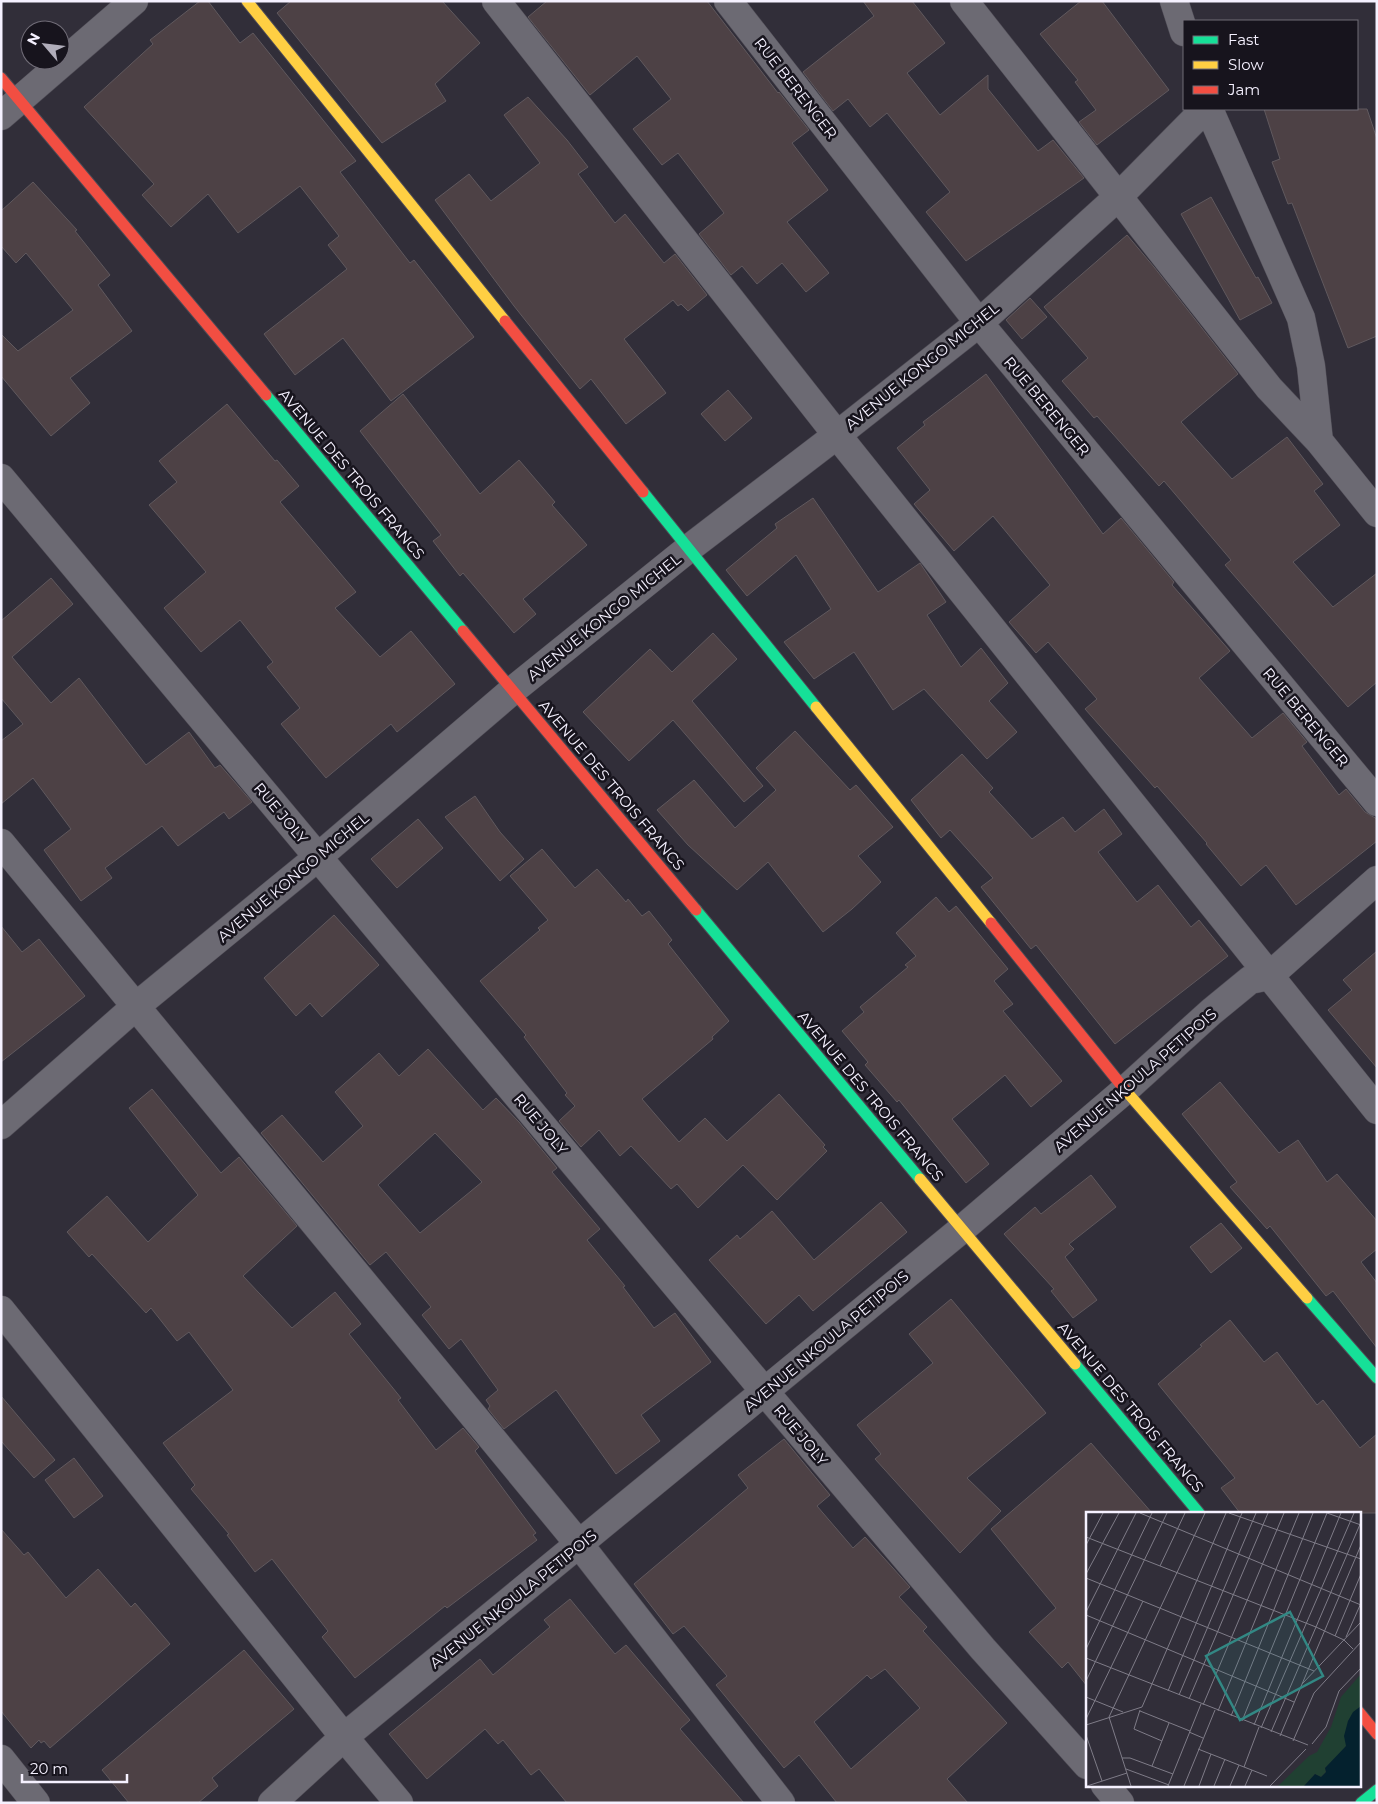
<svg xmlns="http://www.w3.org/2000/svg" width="1378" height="1804" font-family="Montserrat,sans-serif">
  <rect width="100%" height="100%" fill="#312e39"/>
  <!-- building -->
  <path fill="#4d4145" stroke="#60595e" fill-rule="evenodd" d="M200,1H208L240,43L253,33L356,161L340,172L410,263L414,260L474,337L391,401L343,338L295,375L264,334L347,269L328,245L339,236L300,186L238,233L208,194L171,227L142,195L154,184L84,107L153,44L150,40Z
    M291,1H442L480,43L435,84L446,101L382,143L277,13Z
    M547,1H707L778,93L779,92L809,130L792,143L828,190L787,222L829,273L806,292L782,263L757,284L742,266L731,275L699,234L724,213L678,153L662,165L633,129L671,99L637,56L590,95L528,17Z
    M863,1H912L945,43L907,73L940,115L988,75V89L1038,151L1053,140L1084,178L966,261L926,212L950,192L887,113L870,127L848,99L833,111L803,72L874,16Z
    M1081,1H1102L1169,90L1097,145L1079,122L1096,110L1075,82L1078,80L1040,34Z
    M528,97L567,140L588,167L578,174L615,223L625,214L664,263L675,254L707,295L688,311L681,304L678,306L673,300L624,339L666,393L626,424L591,379L580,389L514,306L435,200L469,174L491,201L540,163L504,115Z
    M1264,109H1367L1377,139V336L1348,348L1292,203L1288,204L1272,162L1280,159Z
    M33,182L77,230L75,231L110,275L98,285L132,331L70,378L90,403L51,436L1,376V334L18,351L73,310L26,253L16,263L1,246V211Z
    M1211,197L1256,278L1258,277L1272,303L1240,320L1181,214Z
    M1127,235L1154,267L1238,374L1181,422L1232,479L1287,437L1323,484L1314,491L1340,525L1293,562L1333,607L1377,573V682L1348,707L1225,565L1231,560L1164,481L1159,486L1097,416L1094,418L1062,381L1088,358L1044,307Z
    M1030,298L1047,317L1022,339L1006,320Z
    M986,374L1103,534L1121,518L1174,582L1172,585L1230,651L1199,678L1252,738L1283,713L1307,742L1302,746L1339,795L1346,789L1365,812L1377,819V841L1296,905L1266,865L1241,886L1206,844L1207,843L1157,786L1155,788L1085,709L1097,699L1048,642L1036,653L1009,622L1050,585L993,516L954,551L914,504L930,490L897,448L925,425L923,422Z
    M728,390L752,418L725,441L701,414Z
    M403,394L480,494L519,460L555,502L552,505L587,545L523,599L536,614L514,633L463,573L460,576L433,541L441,535L360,431Z
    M227,404L275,461L277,460L299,486L280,502L356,592L335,608L380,657L411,631L455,684L397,732L391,724L326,778L281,724L300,708L267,667L273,662L240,620L201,652L164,608L206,572L149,505L177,482L159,461Z
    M813,498L878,592L920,563L946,602L927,615L961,667L981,648L1008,683L989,701L1017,732L987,759L924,689L893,710L854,652L814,679L784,642L831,609L796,555L747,596L726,570L777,528L775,524Z
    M51,578L73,604L12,657L51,703L79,678L146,765L189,732L215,768L220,765L252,802L229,819L224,812L178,846L162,826L105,868L112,878L81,901L44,850L71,829L33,778L1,804V741L23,724L1,698V621Z
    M713,633L737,659L692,701L763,786L744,802L673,720L629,761L583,712L650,649L672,672Z
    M795,731L850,790L856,785L893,827L858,856L881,882L852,909L823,932L768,862L737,890L688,845L657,810L694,780L735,828L776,790L756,768Z
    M962,754L993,788L989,792L1032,839L1063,817L1075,832L1104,809L1122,834L1098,852L1137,902L1158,885L1191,927L1199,920L1228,956L1115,1044L1036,945L1031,949L981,887L993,878L950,830L941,838L911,800Z
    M475,796L500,832L524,859L500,881L445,817Z
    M418,819L443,848L397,888L371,859Z
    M542,849L575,888L597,869L626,902L628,899L642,916L649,911L672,940L668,944L729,1021L712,1037L713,1039L642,1099L679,1142L705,1118L727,1141L779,1094L825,1145L823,1147L827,1151L777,1200L743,1165L698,1208L677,1184L671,1189L631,1146L620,1156L599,1130L581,1147L559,1121L575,1106L565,1095L567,1093L524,1037L526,1035L480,981L540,930L538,928L548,920L510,876Z
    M936,897L949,912L956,906L1008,969L994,981L1013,1004L1003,1011L1062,1081L1031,1107L1005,1075L952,1119L989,1164L966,1183L899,1100L897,1102L865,1065L868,1062L842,1031L864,1012L860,1007L908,967L905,965L916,956L896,933Z
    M334,915L379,965L322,1017L310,1003L296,1016L264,978Z
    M1,926L22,952L39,939L85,996L1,1062Z
    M1377,951V1068L1328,1010L1352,990L1343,980Z
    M428,1049L483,1110L496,1098L519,1122L557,1168L552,1172L600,1229L587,1240L625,1286L623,1287L654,1328L675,1313L711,1362L641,1415L660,1441L616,1474L556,1390L504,1429L488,1409L490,1406L486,1400L498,1390L461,1339L449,1349L422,1315L431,1307L386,1252L370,1265L261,1133L282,1115L323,1162L363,1126L335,1092L379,1053L399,1076ZM435,1133L482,1182L420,1233L378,1185Z
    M1220,1082L1279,1153L1298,1140L1327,1182L1337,1174L1377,1221V1249L1361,1262L1377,1283V1348L1333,1291L1326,1296L1270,1226L1267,1229L1230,1187L1237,1182L1182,1114Z
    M152,1089L221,1173L239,1157L297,1226L243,1276L292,1328L335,1292L361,1324L349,1334L401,1398L398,1400L436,1450L463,1428L479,1447L475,1451L536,1533L533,1535L537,1540L447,1608L445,1606L355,1678L322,1637L328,1631L272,1559L255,1572L227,1535L229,1534L191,1489L195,1485L163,1443L233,1390L189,1332L177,1341L151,1308L146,1313L92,1254L89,1257L67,1232L107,1196L148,1242L198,1195L129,1108Z
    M1091,1175L1116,1207L1069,1244L1074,1249L1065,1257L1097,1300L1073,1318L1051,1291L1054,1289L1004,1234L1035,1207L1041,1214Z
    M881,1202L907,1232L813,1311L799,1295L766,1324L709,1260L737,1235L740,1239L772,1211L814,1260Z
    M1221,1223L1242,1248L1211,1273L1190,1247Z
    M951,1299L1046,1413L967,1478L1001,1511L960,1553L875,1459L881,1454L857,1425L933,1363L909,1334Z
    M1230,1320L1264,1362L1277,1352L1317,1405L1323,1400L1360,1448L1377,1434V1513H1240L1221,1488L1235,1478L1158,1384L1202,1346L1200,1345Z
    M1,1396L55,1460L34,1478L1,1441Z
    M784,1439L830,1495L817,1506L853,1548L865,1537L910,1587L899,1597L927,1627L923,1631L1007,1723L947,1779L968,1803H837L799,1755L784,1768L716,1685L727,1676L684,1626L673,1634L634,1584L748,1488L738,1475ZM885,1669L920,1708L851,1769L814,1722L867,1675L871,1679Z
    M1091,1443L1152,1513H1087V1686L1068,1662L1062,1668L1029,1632L1056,1608L991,1529Z
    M74,1458L103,1496L74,1518L45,1480Z
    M1,1529L24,1555L28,1552L66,1598L98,1569L131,1607L135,1603L170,1644L50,1748L44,1741L41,1743L39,1740L31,1748L1,1711Z
    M570,1599L615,1654L626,1645L690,1720L680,1729L744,1803H567L539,1769L531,1775L503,1740L498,1744L485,1729L427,1779L389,1734L480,1659L493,1675L550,1627L544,1620Z
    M244,1650L294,1709L212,1778L218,1786L198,1803H129L102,1770Z"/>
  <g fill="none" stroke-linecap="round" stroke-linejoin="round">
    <!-- street casing -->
    <g stroke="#4e4b55" stroke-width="29">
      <path id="street" d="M496,1L837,435L1377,1110
        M728,1L979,323L1377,802
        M964,1L1269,388L1319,441L1377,513
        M1174,1L1184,32
        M1209,109L1301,318L1311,366L1319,441
        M1,116L134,1
        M1,478L765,1392L983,1649L1087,1765
        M1,843L579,1544L781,1803
        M1,1125L135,1007L318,857L513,690L688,549L837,435L979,323L1119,196L1205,109
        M1,1310L344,1737L399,1803
        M1,1759L36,1803
        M1105,1785L1120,1803
        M272,1803L344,1737L962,1229L1125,1090L1211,1012L1250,980L1269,976L1377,880"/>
    </g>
    <!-- fast casing -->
    <g stroke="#4e4b55" stroke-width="13">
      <path id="fast" d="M266,395L463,631
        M643,492L816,707
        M696,910L920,1179
        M1307,1298L1377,1378
        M1075,1364L1199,1513
        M1361,1803L1377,1790"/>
    </g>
    <!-- slow casing -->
    <g stroke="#4e4b55" stroke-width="13">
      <path id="slow" d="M247,1L505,321
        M816,707L991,923
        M1126,1091L1307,1298
        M920,1179L1075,1364"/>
    </g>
    <!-- jam casing -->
    <g stroke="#4e4b55" stroke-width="13">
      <path id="jam" d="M1,78L266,395
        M505,321L643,492
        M463,631L696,910
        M991,923L1126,1091
        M1359,1712L1377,1734"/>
    </g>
    <!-- street -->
    <use href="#street" stroke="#6c6a73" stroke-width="28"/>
    <!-- fast -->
    <use href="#fast" stroke="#16e098" stroke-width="11"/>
    <!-- slow -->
    <use href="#slow" stroke="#ffcf43" stroke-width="11"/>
    <!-- jam -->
    <use href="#jam" stroke="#f24e42" stroke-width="11"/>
  </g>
  <g text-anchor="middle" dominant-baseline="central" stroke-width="5" stroke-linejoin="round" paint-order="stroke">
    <!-- street labels -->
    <g font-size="15" fill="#f5f1ff" stroke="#17141d">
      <text transform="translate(796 88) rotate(52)">RUE BERENGER</text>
      <text transform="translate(922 366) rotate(-39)">AVENUE KONGO MICHEL</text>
      <text transform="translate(1047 406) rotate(50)">RUE BERENGER</text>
      <text transform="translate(352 474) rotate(50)">AVENUE DES TROIS FRANCS</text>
      <text transform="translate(604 617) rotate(-39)">AVENUE KONGO MICHEL</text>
      <text transform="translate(1306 717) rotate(50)">RUE BERENGER</text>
      <text transform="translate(612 785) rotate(50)">AVENUE DES TROIS FRANCS</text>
      <text transform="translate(281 813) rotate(50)">RUE JOLY</text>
      <text transform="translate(293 877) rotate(-40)">AVENUE KONGO MICHEL</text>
      <text transform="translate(1135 1080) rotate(-41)">AVENUE NKOULA PETIPOIS</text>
      <text transform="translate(871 1096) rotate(50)">AVENUE DES TROIS FRANCS</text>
      <text transform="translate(541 1124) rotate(50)">RUE JOLY</text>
      <text transform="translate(826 1341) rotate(-40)">AVENUE NKOULA PETIPOIS</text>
      <text transform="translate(1131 1407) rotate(50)">AVENUE DES TROIS FRANCS</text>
      <text transform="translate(801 1435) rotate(50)">RUE JOLY</text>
      <text transform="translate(513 1599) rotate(-39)">AVENUE NKOULA PETIPOIS</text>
    </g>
  </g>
  <!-- overview -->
  <g transform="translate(1086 1512)">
    <rect width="275" height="275" fill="#312e39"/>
    <path d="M275,162V194L262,209L260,234L252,245L239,256L240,260L235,265L229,262L218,274H192L223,244L231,240L245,215L255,185Z" fill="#204032"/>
    <path d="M275,194V274H218L229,262L235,265L240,260L239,256L260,234L258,224L262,209L267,200Z" fill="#04212e"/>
    <path fill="none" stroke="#7f7c88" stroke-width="1" d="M54,1L275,93M143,1L275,47M241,1L275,13M0,25L230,115L258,128L267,137M0,33L17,1M74,54L99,1M0,62L33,1M0,66L228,159M0,100L50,1M0,103L208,190M249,124L275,62M260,125L275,91M0,137L66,1M0,146L222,233M0,169L81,1M216,172L275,110M82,179L156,1M93,183L170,1M0,185L37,200M103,187L182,1M117,193L198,1M54,198L48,217L76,229M54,199L104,219M132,199L213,1M145,204L227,1M0,207L57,89M156,209L241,1M0,213L56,195L140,1M168,213L255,1M175,216L268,1M103,220L117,226M185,220L275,10M0,223L16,269M194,224L275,33M207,229L228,181L275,130M226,232L240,215L253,179L275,156M112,237L181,264M36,246H44L87,262M66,254L83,211M158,255L173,215M40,257L83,273M1,274L41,261M45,274L23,205L119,1M82,274L115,192M98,274L129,198M113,274L125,242M128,274L139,247M144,274L153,253M159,274L166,258M184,274L220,237"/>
    <path fill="#328884" fill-opacity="0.15" stroke="#328884" stroke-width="2.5" d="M204,100L237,164L154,208L120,144Z"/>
    <rect width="275" height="275" fill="none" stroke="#f5f1ff" stroke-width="2.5"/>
  </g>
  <!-- border -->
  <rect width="1378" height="1804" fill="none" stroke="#f5f1ff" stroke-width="5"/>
  <!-- legend -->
  <rect x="1183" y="20" width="175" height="90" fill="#17141d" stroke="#706c77"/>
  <rect x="1193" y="36" width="25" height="8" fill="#16e098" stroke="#706c77"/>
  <text x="1228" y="45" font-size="15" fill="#f5f1ff">Fast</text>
  <rect x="1193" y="61" width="25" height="8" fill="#ffcf43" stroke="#706c77"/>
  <text x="1228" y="70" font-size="15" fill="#f5f1ff">Slow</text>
  <rect x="1193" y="86" width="25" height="8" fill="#f24e42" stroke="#706c77"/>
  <text x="1228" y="95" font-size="15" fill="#f5f1ff">Jam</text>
  <!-- north arrow -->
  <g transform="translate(45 45) rotate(298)"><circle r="24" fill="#17141d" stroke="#706c77"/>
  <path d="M0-4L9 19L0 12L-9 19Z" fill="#b0adba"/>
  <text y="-8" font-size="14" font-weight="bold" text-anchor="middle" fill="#f5f1ff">N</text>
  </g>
  <!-- scale -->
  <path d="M22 1774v8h105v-8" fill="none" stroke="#f5f1ff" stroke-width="2.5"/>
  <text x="30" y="1774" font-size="15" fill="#f5f1ff" stroke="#17141d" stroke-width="4" paint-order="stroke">20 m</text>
</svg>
